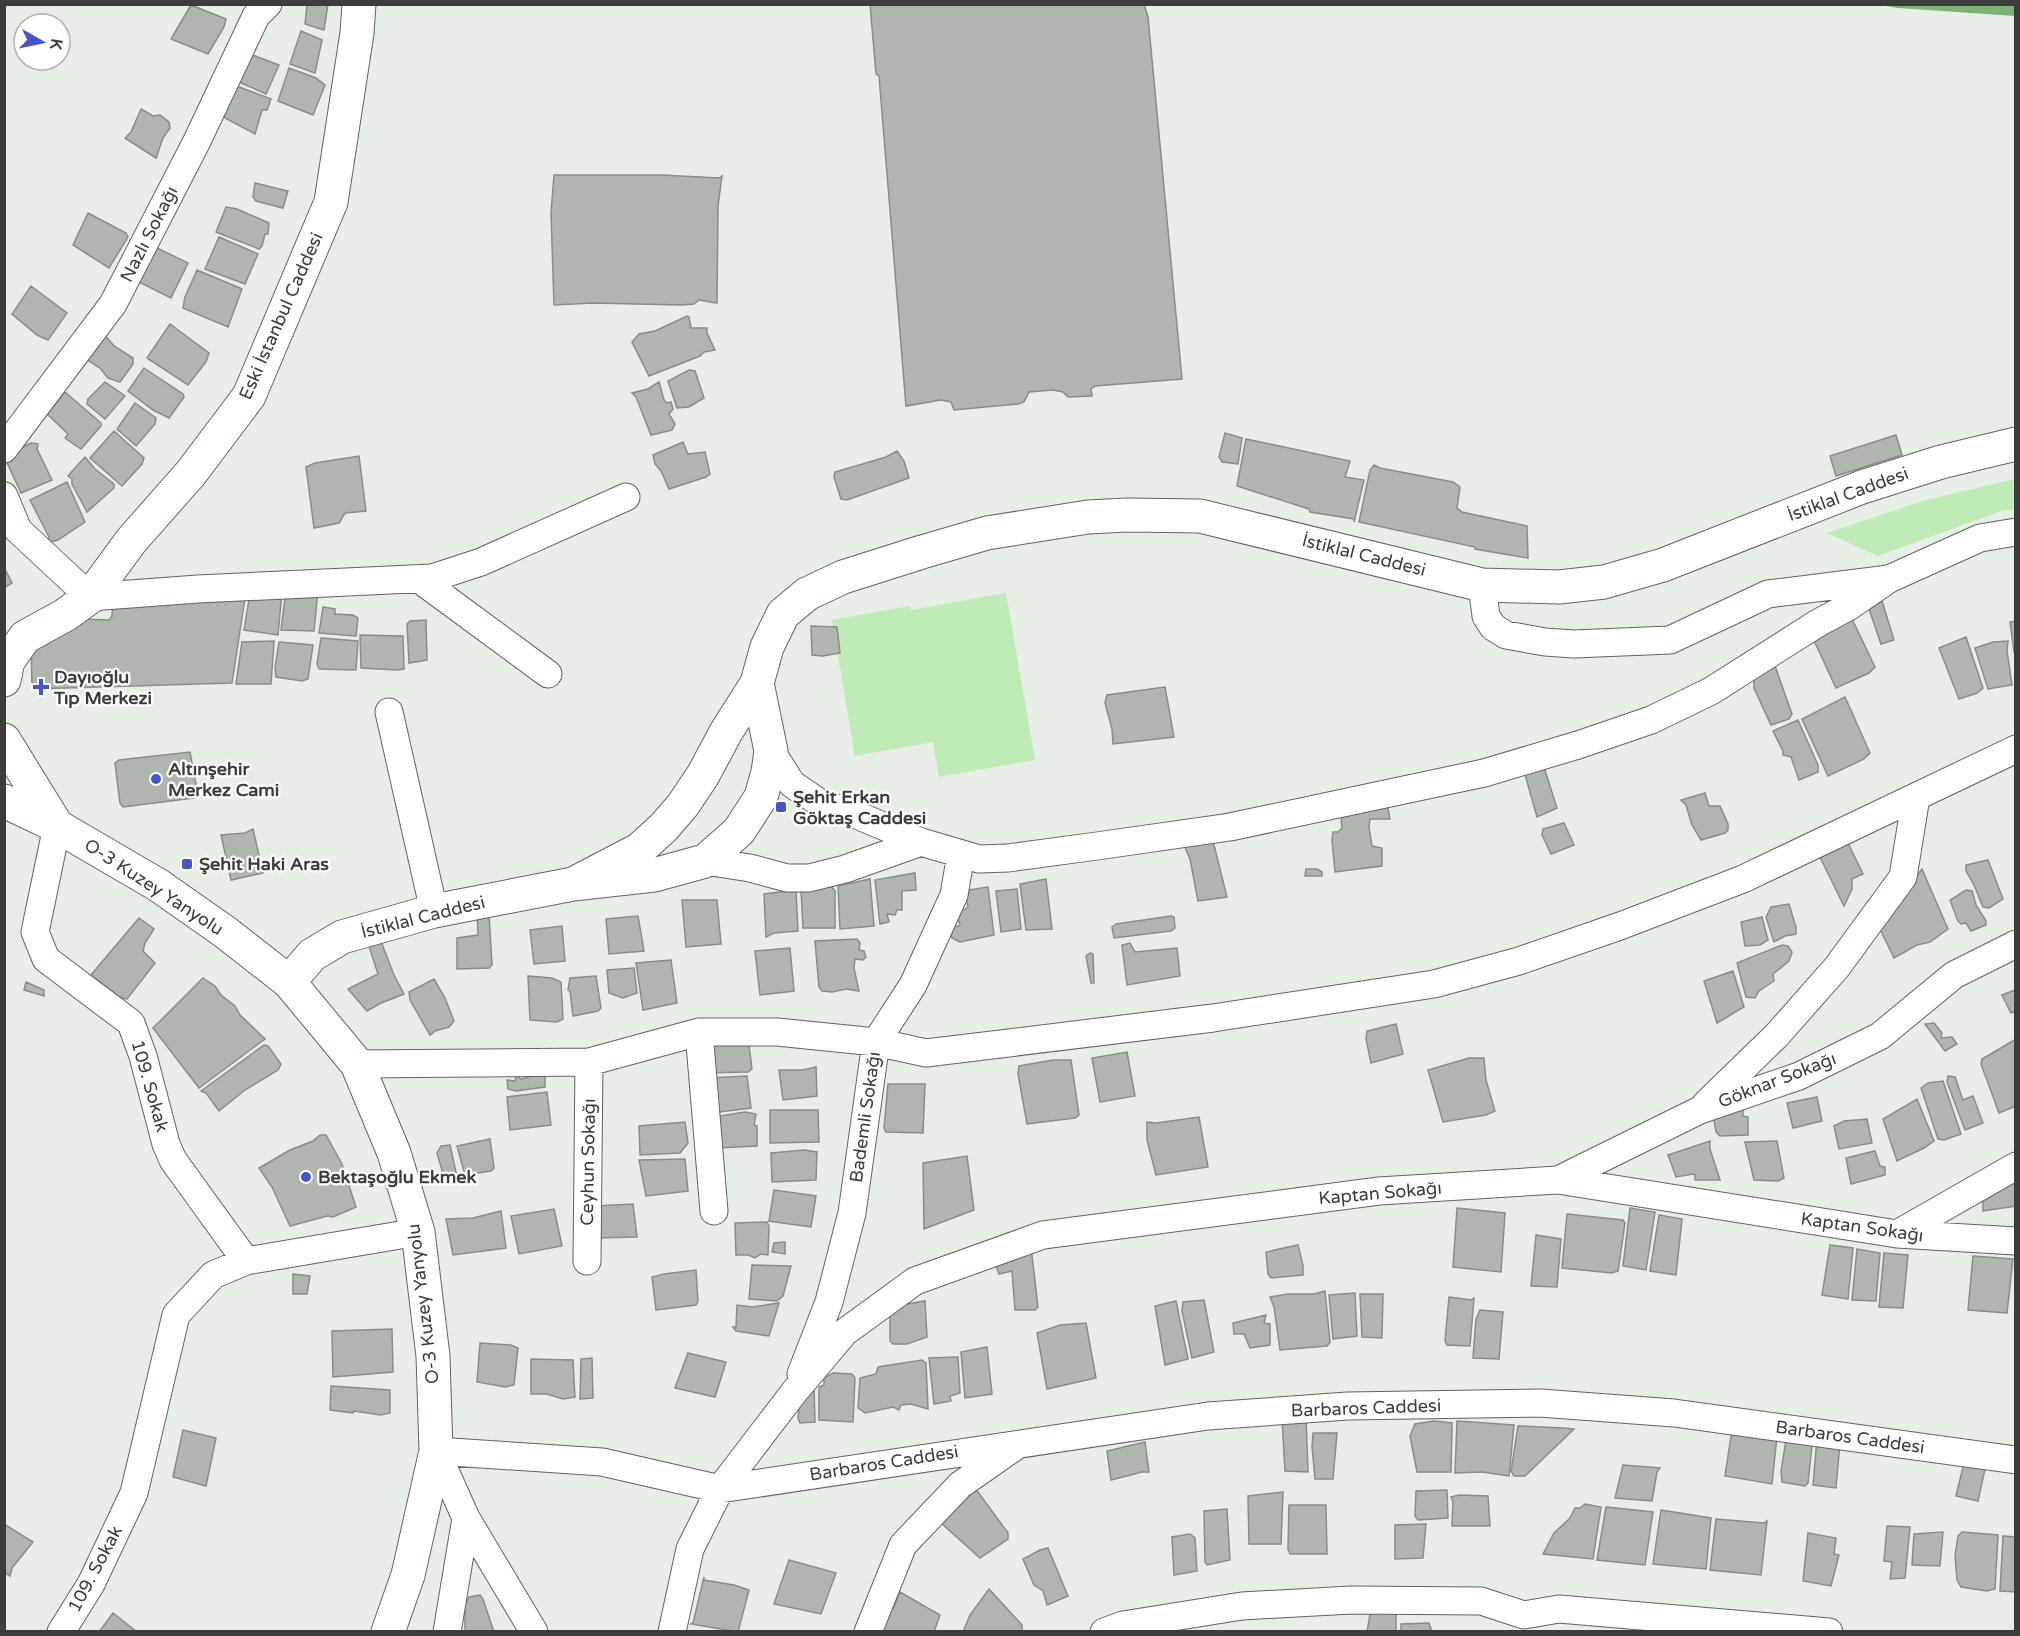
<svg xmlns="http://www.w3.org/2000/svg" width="2020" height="1636" font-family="'Varela Round',sans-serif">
  <rect width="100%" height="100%" fill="#e7eee5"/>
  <!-- green -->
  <path fill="#bdeab5" d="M2015,479V509L2001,511L1878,556L1827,533L1926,500Z
    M1006,593L1035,760L939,777L933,742L855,756L832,620L910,606L911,610Z"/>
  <!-- water -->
  <path fill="#7eb275" d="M1879,5H2015V16L1898,8Z"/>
  <!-- building -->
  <path fill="#afb6ae" stroke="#878e86" stroke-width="1.5" d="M307,4H328L324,30L305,24Z
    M870,4H1144L1148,17L1182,379L1095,386L1091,389L1092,396L1068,397L1063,392L1053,390L1029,392L1024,402L1018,404L954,410L951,402L941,400L906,406L879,76L876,74Z
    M191,5L226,19L224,27L208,54L171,39Z
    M301,31L322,40L315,73L290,64Z
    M247,53L279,65L266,94L237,81Z
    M289,68L316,78L325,85L313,115L278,101Z
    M234,85L271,99L267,110H262L255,134L223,117Z
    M141,109L153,116L160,115L169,122L170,128L163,138L156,158L125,138L131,132Z
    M554,175H662L719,178L722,176L718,206L717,303L699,300L694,304L682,305L593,303L554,305L551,213Z
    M255,183L288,191L283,208L256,201L253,197Z
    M226,207L237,209L269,223L268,234H265L262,246L259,249L216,232Z
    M88,213L126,233L128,237L109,268L73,245Z
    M219,237L258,254L245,284L205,269Z
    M153,246L188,263L171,298L137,281Z
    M197,270L242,289L228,327L183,308L185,297Z
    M31,286L67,313L48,340L37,335L12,314Z
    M687,316L689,317L691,328H707V333L715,350L704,352L700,356L649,376L632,342L639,334L655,331Z
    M170,324L209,353L206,362L188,385L147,358Z
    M104,334L114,346L133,358V364L120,382L108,378L100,368L86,359Z
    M144,368L183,394L184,397L169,418L153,410L128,391Z
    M689,370L695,371L704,398L689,407L677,408L668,381Z
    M105,382L125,396L105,419L87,404L88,399Z
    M659,382L664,400L667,403L671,402L673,409L669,414L675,424L672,430L651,435L636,397L632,393L648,389Z
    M65,392L101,423V426L81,449L65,438L68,434L47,414Z
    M135,403L156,418L155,424L136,446L117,429Z
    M114,431L144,458L142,464L122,486L90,458Z
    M1225,433L1242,438L1238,464L1222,462L1219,457Z
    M1896,435L1902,455L1836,476L1830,456Z
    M1246,439L1350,461L1345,477L1364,480L1354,522V519L1310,512L1309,509L1237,486Z
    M683,442L688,454L705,452L710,474L706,477L669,489L661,471L655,464L653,455Z
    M31,443L38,444L37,449L52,480L21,493L4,456Z
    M897,451L904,461L909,478L847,500L841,499L834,477L835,472L886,457Z
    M359,456L366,511L345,513L339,523L314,528L306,467L315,463Z
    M85,457L95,469L114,484V488L87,512L72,484V479L68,476Z
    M1374,465L1380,468L1453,482L1460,487L1457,508L1462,512L1527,526L1528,558L1475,549V547L1359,522L1370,470Z
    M67,482L85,522L58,540L49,542V537L30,500Z
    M4,567L12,583L4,588Z
    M251,587L282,592L278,635L244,630Z
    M286,590H318L314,631L281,630Z
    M245,598L232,683L32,689L31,640L79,619L109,620L112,616L113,599Z
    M1882,601L1894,640L1881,644L1869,609Z
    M323,607L335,609V614L353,615L358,618L356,636L319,633Z
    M1853,616V621L1875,667L1869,673L1836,688L1810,632Z
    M426,620L427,660L409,663L407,624L410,621Z
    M2016,621V651L2014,652L2010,622Z
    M811,626L837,627L840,653L823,656L812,655Z
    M360,635L403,636L404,669L397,670L361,668Z
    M1966,637L1983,688L1977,693L1959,699L1939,648Z
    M321,638L358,641L356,670L319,669L317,664Z
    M274,641L271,684H236L242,642Z
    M2008,641L2007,651L2012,685L1988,689L1975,648L1993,642Z
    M279,642L313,645L308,679L302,681L276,677L275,668Z
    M1775,666L1792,714L1789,719L1771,725L1754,688V677Z
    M1165,687L1174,737L1113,744L1112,729L1105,703L1107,695Z
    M1845,697L1870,753L1864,759L1828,776L1802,719Z
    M1798,720L1818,765V772L1799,780L1791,757L1783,755V751L1773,731Z
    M190,752L198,795L194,798L123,807L120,803L115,763L119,760Z
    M1543,764L1557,808L1537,817L1524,771Z
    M1705,793L1709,806H1720L1728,824V830L1725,833L1701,840L1692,825L1686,805L1681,800Z
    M1386,798L1390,819H1370L1369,827L1372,846L1382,848V866L1335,872L1332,840L1333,832H1338L1342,828L1340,805Z
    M1564,823L1574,845L1551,854L1542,835L1543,829Z
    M253,829L263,873L231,880L221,835L245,833Z
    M1213,841L1227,897L1198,901L1190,859L1184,845Z
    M1848,843L1863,874L1852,879V889L1844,906L1820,857Z
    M1988,860L2003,899L1989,908L1983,907L1974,885L1966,871V865Z
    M1306,869H1317L1322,872V876H1305Z
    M1922,869L1948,929L1930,942L1917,945L1894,958L1879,927Z
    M915,873L916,890L902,891V910H897L895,915L887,914L889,922L880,924L875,880Z
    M870,879L874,926L840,929L838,886Z
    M1046,879L1052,929L1026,930L1020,884Z
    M832,887L835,891V928H803L801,891L805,889Z
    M988,887L994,935L960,942L952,938L950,929L960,925L956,910H964L968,907L965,892L969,890Z
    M1017,889L1021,929L1001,932L996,891Z
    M796,890L798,931L774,933L766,937L764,894Z
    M1966,890L1972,891L1976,905L1986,921V925L1971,931L1966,923L1961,924L1958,921L1950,900Z
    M682,900H717L721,944L686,947Z
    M1789,904L1796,927V934L1785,936L1774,942L1766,917L1771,907Z
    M477,912L489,914L492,965L489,968L457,969V938L478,935Z
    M638,916L644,951L609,954L606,919Z
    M1171,916L1174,917L1175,928L1171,931L1114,938L1112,927L1116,924Z
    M1762,917L1768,940L1760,945L1745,946L1741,922Z
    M139,918L154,929L145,943L143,951L155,963L127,999L121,998L91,975Z
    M562,926L565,961L534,964L530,930Z
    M379,936L394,975L404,994L381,1003L367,1011L348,989L378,974L367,940Z
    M857,939L860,943L859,950L864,951L866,957L863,960L855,959L854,968L859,991L846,989L832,992L822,991L819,987L815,941Z
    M1130,943L1135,952L1177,948L1180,976L1127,985L1122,945Z
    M1782,945L1788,946L1792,952L1789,961L1773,974L1774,981L1759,991L1755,998L1746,997L1737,963Z
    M790,948L794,991L760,995L755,951Z
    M1090,953L1093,954L1094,983H1091L1086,956Z
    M671,960L677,1003L643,1010L636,963Z
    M634,968L637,993L623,998L609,993L607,970Z
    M1733,971L1744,1007L1717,1023L1704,981Z
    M528,976L552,978L561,982L563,1019L557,1022L530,1020Z
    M596,976L601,1008L598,1011L573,1016L570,991L568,990L570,978Z
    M203,978L215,986L221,995L235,1006L240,1015L265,1039L199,1088L153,1028Z
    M434,979L445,998L454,1021L449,1027L435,1031L430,1035L410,1000L409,992Z
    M26,982L44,990V996L24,990Z
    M2015,990L2016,1011L2011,1013L2002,995Z
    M1934,1023L1942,1033L1941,1038L1952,1037L1957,1044L1945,1051L1925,1024Z
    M1396,1024L1403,1054L1371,1063L1366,1039L1367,1031Z
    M748,1037L752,1069L748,1072L705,1073L702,1044Z
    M2016,1039V1106L1999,1113L1981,1064L1982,1059Z
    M264,1045L268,1046L281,1064L278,1070L245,1090L219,1111L206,1093L201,1091Z
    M1127,1052L1135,1096L1100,1102L1092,1058Z
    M1469,1058H1484L1486,1080L1495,1111L1486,1115L1443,1122L1428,1070Z
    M1053,1060H1071L1079,1115L1075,1118L1027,1124L1018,1074L1019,1066Z
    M816,1067L817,1096L783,1100L779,1070H802Z
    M531,1070L545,1075V1087L516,1091L508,1089L507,1080L515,1081L516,1076L521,1079L529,1077Z
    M747,1076L751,1108L711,1113L708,1078Z
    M1948,1076L1955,1077L1963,1100L1973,1096L1983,1123L1965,1130L1947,1082Z
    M1943,1081L1961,1134L1944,1140L1938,1139L1921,1088L1928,1083Z
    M888,1084H925L923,1133L886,1132L884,1128Z
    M547,1092L551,1125L510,1130L507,1097Z
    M1817,1097L1822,1121L1793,1128L1787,1103Z
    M1917,1099L1934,1141L1924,1148L1897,1161L1883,1119Z
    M1743,1108V1116L1748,1117V1135L1720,1136L1716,1132L1713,1115Z
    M770,1110H818L819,1142L770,1143Z
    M745,1112L756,1114L754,1125L757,1126V1146L717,1148L707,1118Z
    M1199,1117L1208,1167L1156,1175L1147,1140V1122L1156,1123Z
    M1867,1119L1872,1143L1839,1149L1834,1126L1844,1121Z
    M685,1122L688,1143L680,1153L640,1155L639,1126Z
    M320,1135H326L342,1164L356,1207L333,1217L327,1216L290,1226L272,1187L259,1168L290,1150L313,1141Z
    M490,1139L494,1168L491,1171L465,1175L457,1146Z
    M1710,1141V1149L1720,1180H1695V1175L1693,1174L1676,1177L1668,1155Z
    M1777,1141L1784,1178L1778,1181L1754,1180L1745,1142Z
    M450,1145L457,1177H441L442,1170L437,1153L441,1146Z
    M804,1150L817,1152L816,1180L772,1182L771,1153Z
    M1875,1151L1880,1166L1885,1167V1175L1851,1184L1846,1158Z
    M967,1156L974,1210L924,1229L923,1163Z
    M685,1159L688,1191L646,1196L639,1160Z
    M2016,1175V1206L1983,1211V1191Z
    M774,1190L816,1196L811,1227L769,1221Z
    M633,1204L637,1237L594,1238L596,1206Z
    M1457,1208L1505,1213L1501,1272L1453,1267Z
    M1630,1208L1655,1212L1646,1270L1623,1266Z
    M554,1209L562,1246L519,1254L511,1216Z
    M501,1211L506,1248L453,1255L446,1219L473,1218Z
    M1567,1214L1623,1220L1625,1223L1618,1271L1612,1273L1562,1268Z
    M1659,1215L1682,1219L1676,1275L1650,1271Z
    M767,1222L769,1226L768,1255L761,1254L755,1258L748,1255H736L735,1223Z
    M1536,1235L1561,1239L1557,1287L1531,1286Z
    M785,1242V1254L772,1252L774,1243Z
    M1298,1245L1303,1265V1275L1271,1278L1268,1274L1266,1252Z
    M1830,1245L1853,1248L1848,1299L1822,1295Z
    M1031,1247L1038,1307L1035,1310H1015L1012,1271L999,1274L994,1261Z
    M1857,1249L1880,1253L1876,1301L1852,1300Z
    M1884,1253L1908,1255L1903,1308L1879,1307Z
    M1973,1256L2013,1259L2007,1313L1968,1310Z
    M752,1265L791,1266L783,1296L777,1301L749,1299Z
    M696,1270L698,1301L696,1305L656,1310L652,1277L664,1274Z
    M293,1274L310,1276L307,1294H293Z
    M1325,1291L1330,1342L1327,1346L1280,1350L1274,1307L1270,1297L1288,1294H1314Z
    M1355,1293L1357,1336L1333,1339L1329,1295Z
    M1360,1294H1383L1382,1338L1362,1337Z
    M1449,1297L1471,1300L1474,1298L1470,1346L1447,1345L1445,1341Z
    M1204,1300L1214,1352L1192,1358L1182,1311L1183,1302Z
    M925,1301L927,1337L907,1344H893L890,1341V1307Z
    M1176,1301L1188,1359L1165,1365L1155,1306Z
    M779,1303L769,1336L736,1331L733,1327H736L737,1305L752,1307Z
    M1480,1310L1503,1312L1499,1359L1473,1358L1476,1319Z
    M1266,1315L1264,1323L1270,1324V1345L1250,1348L1244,1334H1234L1233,1323Z
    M1086,1323L1096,1378L1047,1389L1037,1333L1060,1325Z
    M392,1329L393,1372L333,1377L332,1331Z
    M480,1343L511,1345L518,1348L514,1385L505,1387L477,1382Z
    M987,1347L992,1394L965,1398L961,1352Z
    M688,1353L726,1362L715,1397L675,1388Z
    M958,1357L960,1393L950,1396L951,1401L934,1404L929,1358Z
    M592,1358L593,1398L580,1399L581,1359Z
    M531,1359L573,1360L575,1397L563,1399L547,1394H531Z
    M922,1360L926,1363L928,1409L911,1404L901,1405L899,1410L893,1407L865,1413L858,1408L860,1378L876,1374L878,1367Z
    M833,1373L852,1374L855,1378L853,1422L819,1420V1387L824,1385V1378Z
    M814,1385L815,1422L800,1423L798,1418L799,1408L796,1407Z
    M331,1386L390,1390V1413L381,1415L354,1411L353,1413L330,1410Z
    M1306,1417L1308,1472L1285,1471L1282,1419Z
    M1434,1421L1452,1423L1451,1472H1417L1410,1436L1415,1424Z
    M1457,1421L1514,1425L1509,1476L1482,1472L1455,1473Z
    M1518,1426L1564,1428L1574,1429L1525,1476H1514L1511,1471Z
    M1730,1428L1777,1436L1772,1484L1725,1476L1731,1436Z
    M183,1430L216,1438L206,1486L173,1477Z
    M1313,1433H1337L1333,1479H1315L1312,1446Z
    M1787,1434L1813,1436L1808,1483L1805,1486L1782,1482L1781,1471Z
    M1817,1439L1840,1443L1836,1488L1813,1485Z
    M1145,1442L1149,1472H1142L1111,1480L1107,1451Z
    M1964,1463L1985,1469L1978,1501L1956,1496Z
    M1623,1465L1660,1468L1657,1472L1652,1501L1615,1498Z
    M975,1488L1008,1533V1539L980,1558L940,1522Z
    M1447,1490L1448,1518L1418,1520L1415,1516L1416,1491Z
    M1283,1492L1281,1544H1249L1248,1496Z
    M1459,1495L1488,1496L1490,1526H1452L1453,1501L1451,1497Z
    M1585,1504L1601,1507L1593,1559L1543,1554L1554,1533L1570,1518L1575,1508H1580Z
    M1289,1505H1326L1327,1554H1290L1288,1549Z
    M1606,1507L1653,1512L1645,1565L1597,1560Z
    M1227,1509L1230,1560L1207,1565L1205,1562L1204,1511Z
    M1661,1510L1711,1518L1706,1569L1653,1564Z
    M1716,1519L1764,1523L1767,1521L1761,1575L1710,1570Z
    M4,1524L33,1542L12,1568L10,1576L4,1572Z
    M1426,1524L1423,1558L1395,1559V1525Z
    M1887,1526L1910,1527L1905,1578L1890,1579L1892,1562L1884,1561Z
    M1943,1532L1940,1566L1912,1565L1914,1534Z
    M1962,1532L1998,1535L1995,1589L1987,1591L1961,1587L1957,1580L1955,1556L1958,1536Z
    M1808,1533L1836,1538L1834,1554L1839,1555L1831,1586L1803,1581Z
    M1190,1534L1195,1538L1197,1571L1174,1575L1172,1537Z
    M2003,1536L2016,1537V1592L2000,1591Z
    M1048,1548L1068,1596L1047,1605L1043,1591L1034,1585L1023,1559L1040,1550Z
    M789,1560L836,1573L821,1614L774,1604Z
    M704,1577V1580L734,1585L749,1590L738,1632L691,1624L693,1623Z
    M989,1589L1022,1625V1632H963L970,1615Z
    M900,1592L940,1615L934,1632H883L890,1610L893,1609Z
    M480,1595L483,1599L494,1632H465V1606L469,1597Z
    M1385,1610L1396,1612V1632H1367L1370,1614Z
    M113,1613L137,1632H99Z
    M1429,1623L1432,1632H1401V1624Z"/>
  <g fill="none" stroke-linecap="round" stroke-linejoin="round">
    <!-- minor casing -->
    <g stroke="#5f655e" stroke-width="29">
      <path id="minor" d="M4,449L113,304L197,141L256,16L268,4
        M4,496L18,530L90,597L198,589L432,578L481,562L626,497
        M419,579L548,674
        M1482,585L1486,616L1493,627L1506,635L1545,642L1574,644L1670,640L1768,594L1889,579L1980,538L2016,532
        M389,712L434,911
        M771,751L792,784L820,803L852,813L921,842L979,859L1008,858L1097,846L1230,827L1484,773L1578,745L1651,720L1711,691L1818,623L1848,607L1889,579
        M57,826L35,932L46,959L131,1023L143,1056L166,1144L173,1160L246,1261
        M705,861L750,868L787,878H809L845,869L921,842
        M699,1032L714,1211
        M357,1064L589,1062L699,1032H777L876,1042L926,1053L1213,1018L1434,984L1519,961L1620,926L1743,879L2016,749
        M1706,1104L1777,1035L1837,967L1903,877L1916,797
        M1558,1180L1700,1110L1799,1076L1880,1036L1954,975L2016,944
        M1897,1234L2016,1166
        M587,1261L589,1062
        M801,1374L829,1302L852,1213L876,1042L913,985L954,895L961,854
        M61,1632L91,1584L134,1493L176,1315L213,1275L246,1261L418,1232
        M447,1632L466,1518
        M534,1632L466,1518L436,1451L602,1462L720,1489L1208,1416L1348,1406L1540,1403L1674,1413L2016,1460
        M672,1632L690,1549L720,1489L795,1391L845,1332L915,1281L1043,1235L1379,1191L1558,1180L1897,1234L2016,1241
        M868,1632L903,1545L960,1485L1016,1446
        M1104,1632L1123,1625L1242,1606L1351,1600L1481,1601L1524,1615L1559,1609L1829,1632"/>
    </g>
    <!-- major casing -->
    <g stroke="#5f655e" stroke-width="35">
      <path id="major" d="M4,680L8,661L25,637L65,615L90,597L131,541L191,473L249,396L331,202L357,33L359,4
        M4,740L57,826
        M4,801L57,826L158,885L225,932L289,982L357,1064L394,1153L418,1232L433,1356L436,1451L408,1575L388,1632
        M573,884L640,849L664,827L683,805L703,775L726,732L757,683L767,647L783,614L807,594L843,577L922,552L987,533L1088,517L1127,515L1200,516L1482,585L1559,587L1604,582L1663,565L1862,487L1941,462L2016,444
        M289,982L312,955L342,937L434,911L573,884L654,875L705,861L739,831L761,797L768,772L771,751L757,683"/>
    </g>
    <!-- minor -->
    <use href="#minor" stroke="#fff" stroke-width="27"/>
    <!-- major -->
    <use href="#major" stroke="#fff" stroke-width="33"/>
  </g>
  <!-- markers -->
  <g fill="#4555ca" stroke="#fff" stroke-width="2">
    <path d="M38 678h6v6h6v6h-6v6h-6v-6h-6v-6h6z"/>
    <circle cx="156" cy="779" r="6"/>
    <rect x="775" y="801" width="12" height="12" rx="3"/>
    <rect x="181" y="858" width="12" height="12" rx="3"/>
    <circle cx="306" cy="1177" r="6"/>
  </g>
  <g text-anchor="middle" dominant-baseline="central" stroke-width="4.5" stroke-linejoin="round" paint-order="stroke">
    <!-- street labels -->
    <g font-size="18" fill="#3a3d39" stroke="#fff">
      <text transform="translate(149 234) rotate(-63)">Nazlı Sokağı</text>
      <text transform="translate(281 316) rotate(-66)">Eski İstanbul Caddesi</text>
      <text transform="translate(1848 494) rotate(-20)">İstiklal Caddesi</text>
      <text transform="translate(1364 555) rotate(14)">İstiklal Caddesi</text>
      <text transform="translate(154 887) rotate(33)">O-3 Kuzey Yanyolu</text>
      <text transform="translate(423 917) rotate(-14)">İstiklal Caddesi</text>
      <text transform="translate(1777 1080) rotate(-21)">Göknar Sokağı</text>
      <text transform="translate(150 1086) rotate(74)">109. Sokak</text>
      <text transform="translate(865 1117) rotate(-82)">Bademli Sokağı</text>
      <text transform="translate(588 1162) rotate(-89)">Ceyhun Sokağı</text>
      <text transform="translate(1380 1193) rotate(-5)">Kaptan Sokağı</text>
      <text transform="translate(1862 1227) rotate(8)">Kaptan Sokağı</text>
      <text transform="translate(423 1304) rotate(-97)">O-3 Kuzey Yanyolu</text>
      <text transform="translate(1366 1408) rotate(-2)">Barbaros Caddesi</text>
      <text transform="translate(1850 1437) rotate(8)">Barbaros Caddesi</text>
      <text transform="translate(884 1463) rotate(-9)">Barbaros Caddesi</text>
      <text transform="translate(95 1569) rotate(-62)">109. Sokak</text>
    </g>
    <!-- poi labels -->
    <g font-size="18" font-weight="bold" fill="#3a3d39" stroke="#fff" text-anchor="start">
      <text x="54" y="677">Dayıoğlu<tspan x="54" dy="21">Tıp Merkezi</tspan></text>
      <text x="168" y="769">Altınşehir<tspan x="168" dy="21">Merkez Cami</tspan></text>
      <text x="793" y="797">Şehit Erkan<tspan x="793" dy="21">Göktaş Caddesi</tspan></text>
      <text x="199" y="864">Şehit Haki Aras</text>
      <text x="318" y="1177">Bektaşoğlu Ekmek</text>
    </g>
  </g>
  <!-- border -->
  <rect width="2020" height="1636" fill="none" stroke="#3a3d39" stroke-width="12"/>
  <!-- north arrow -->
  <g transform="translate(42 42) rotate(99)"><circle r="28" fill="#ffffff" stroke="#b0b1b0" stroke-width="1.5"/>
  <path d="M0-4.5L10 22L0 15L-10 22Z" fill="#4555ca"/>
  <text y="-9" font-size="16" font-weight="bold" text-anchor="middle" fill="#3a3d39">K</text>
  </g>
</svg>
